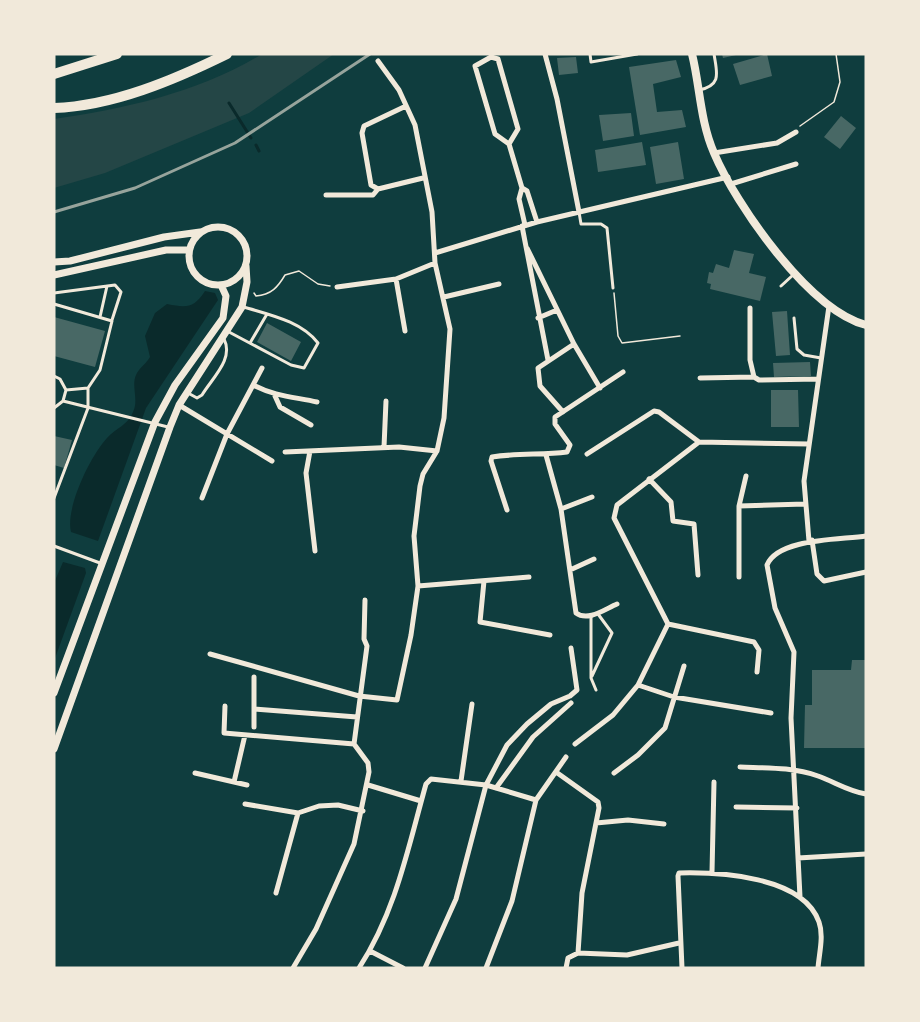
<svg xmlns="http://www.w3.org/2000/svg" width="920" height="1022" font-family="Overpass,sans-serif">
  <rect width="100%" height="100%" fill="#0f3d3e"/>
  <!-- green -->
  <path fill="#244646" d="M262,54H334L249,113L105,173L54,188V119C125,109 200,92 262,54Z"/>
  <!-- water -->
  <path fill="#0a2a2b" d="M205,291L215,293L218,300L146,408L98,541L71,532C65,508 91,455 107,438C116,428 128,425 133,412C139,400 131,386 136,375C139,368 146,364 150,357L145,336L155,313L167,304C187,308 194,308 205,291Z
    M63,562L85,568L86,573L54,661V583Z"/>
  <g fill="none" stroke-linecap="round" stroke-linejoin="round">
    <!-- stream -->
    <path stroke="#0a2a2b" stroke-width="3" d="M229,103L251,138
      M256,145L259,151"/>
  </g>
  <!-- building -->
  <path fill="#486865" d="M722,54H736V55L723,58Z
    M767,54L772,76L740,85L733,64Z
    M576,57L578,73L559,75L557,58Z
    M676,60L681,77L653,84L657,112L682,110L686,127L640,135L629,67Z
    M631,113L634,136L603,141L599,115Z
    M841,116L856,128L840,149L824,137Z
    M642,142L646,165L598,172L595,150Z
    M678,142L684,179L656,184L650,147Z
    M734,250L754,254L749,273L766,277L760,301L710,289L711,284L707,283L709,272L713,273L716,264L729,268Z
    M787,311L790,355L776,356L772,312Z
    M54,317L105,331L95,367L54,356Z
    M267,323L301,342L291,361L257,342Z
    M810,362L811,376L774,377L773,363Z
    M771,390H798L799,427H771Z
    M54,436L72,440L64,468L54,465Z
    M852,660H866V748H804L805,705H812V670H851Z"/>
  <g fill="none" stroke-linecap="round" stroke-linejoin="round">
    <!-- path -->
    <path stroke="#f1e9da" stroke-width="1.5" d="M800,126L834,102L840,82L836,54
      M254,293L256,296C271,295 278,287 285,275L299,271L318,284L330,286
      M614,293L618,336L622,343L680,336"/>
    <!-- service -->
    <path stroke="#f1e9da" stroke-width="3" d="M590,54L591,62L637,54
      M699,90C722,85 717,73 714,54
      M579,212L581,224H601L607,228L613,288
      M781,286L793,275
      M54,293L115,285L121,292L112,320
      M54,304L112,321L100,370L88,388L66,390
      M100,317L107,286
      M794,318L797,349L804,355L821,358
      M229,332L291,365L304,368L318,343C301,321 270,315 244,307
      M250,343L267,314
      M54,376L60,379L66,390L63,401L54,408
      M188,393L197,398L202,395C213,377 234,359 224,339
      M63,401L168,427
      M54,498L88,408V388
      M54,546L100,563
      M591,615V678L596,690
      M592,676L612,633L598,614"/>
    <!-- minor -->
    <path stroke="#f1e9da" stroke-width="5" d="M545,54L557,99L579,212
      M406,106L364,126L362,133L371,185L378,189L423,178
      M509,144L518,129L498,59L491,57L475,66L495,134L509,144L522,188L527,191L537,222
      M714,153L777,143L796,132
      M731,184L796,164
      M522,188L519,199L525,225
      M326,195H373L378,189
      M522,226L548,360
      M527,248L574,344L600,388
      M435,253L537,222L728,177
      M396,279L405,331
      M337,287L396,279L435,263
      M444,297L499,284
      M750,308V360L754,377L759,380L818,379
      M538,318L557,310
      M700,378L754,377
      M253,385C274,396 294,397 317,402
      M275,396L280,407L311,425
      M179,405L272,461
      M563,412L540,386L538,368L574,344
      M384,447L386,401
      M310,451L306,473L315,551
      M285,452L399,447L437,451
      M587,454L654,411L659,412L699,442
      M546,455L561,509L576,613C588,622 605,609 617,604
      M649,479L671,502L673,521L694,524L698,575
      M202,498L227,434L262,368
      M739,506L805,504
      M561,509L592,497
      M507,510L491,461L492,457C518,453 542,455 567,452L570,445L555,424V417L623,372
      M812,540L817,574L824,581L866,572
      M809,541L804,481L829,306
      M570,570L594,559
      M739,577V506L746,476
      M484,581L480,622L550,635
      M418,586L529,577
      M668,624L614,518L617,505L699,442L809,444
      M668,624L754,642L759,650L757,672
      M210,654L359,696L397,700L411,635L418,586L414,536L420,486L423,474L437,451L444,418L450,329L435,263L432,212L415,125L399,90L378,61
      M254,677V727
      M638,685L674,697L771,713
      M225,706L224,733L354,744
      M254,709L357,717
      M575,744L613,715L638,685L668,624
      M740,767C766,768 793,767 818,776C835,782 848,791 866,794
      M556,772L598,802L599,808L582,893L578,953L568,958L566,968
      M195,773L247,785
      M614,773L638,755L665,728L684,666
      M461,781L472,704
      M234,782L245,735
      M368,785L421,801
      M496,788L533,737L571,703
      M245,804L298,813L319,806L338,805L363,811
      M736,807L797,808
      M596,823L628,820L664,824
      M798,858L866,854
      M712,872L714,782
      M276,893L298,813
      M800,897L791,718L794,652L775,608L767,565C778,538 841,540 866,536
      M370,951L403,968
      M578,953L627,955L679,943
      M293,968L316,929L354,844L369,772L368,763L354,744L367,646L364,639L365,600
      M359,968C396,911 408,848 426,784L431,779L486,785L536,800
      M425,968L456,899L486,785L507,745L527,724L551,704L570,696L577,690L571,648
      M486,968L512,901L536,800L566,757
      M682,968L678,876L679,873C719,872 803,876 819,922C824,936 819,954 818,968"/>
    <!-- tertiary -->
    <path stroke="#f1e9da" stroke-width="7" d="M189 256a29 29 0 1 1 58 0a29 29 0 1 1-58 0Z
      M54,262L70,261L164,237L200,232
      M54,275L166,250H189
      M54,693L155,422L175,385L223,318L226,296L221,285
      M54,749L170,427L179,405L242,307L247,282L246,266"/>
    <!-- secondary -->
    <path stroke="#f1e9da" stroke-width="8" d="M692,54C700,86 700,121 714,153C736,205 809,310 866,325"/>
    <!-- motorway -->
    <path stroke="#f1e9da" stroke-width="10" d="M54,74L117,54
      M54,108C113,106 174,80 227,54"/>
    <!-- rail -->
    <path stroke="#97a49c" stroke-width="3" d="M54,212L135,188L235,143L370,54"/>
  </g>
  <!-- border -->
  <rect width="920" height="1022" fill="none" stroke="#f1e9da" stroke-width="111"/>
</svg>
